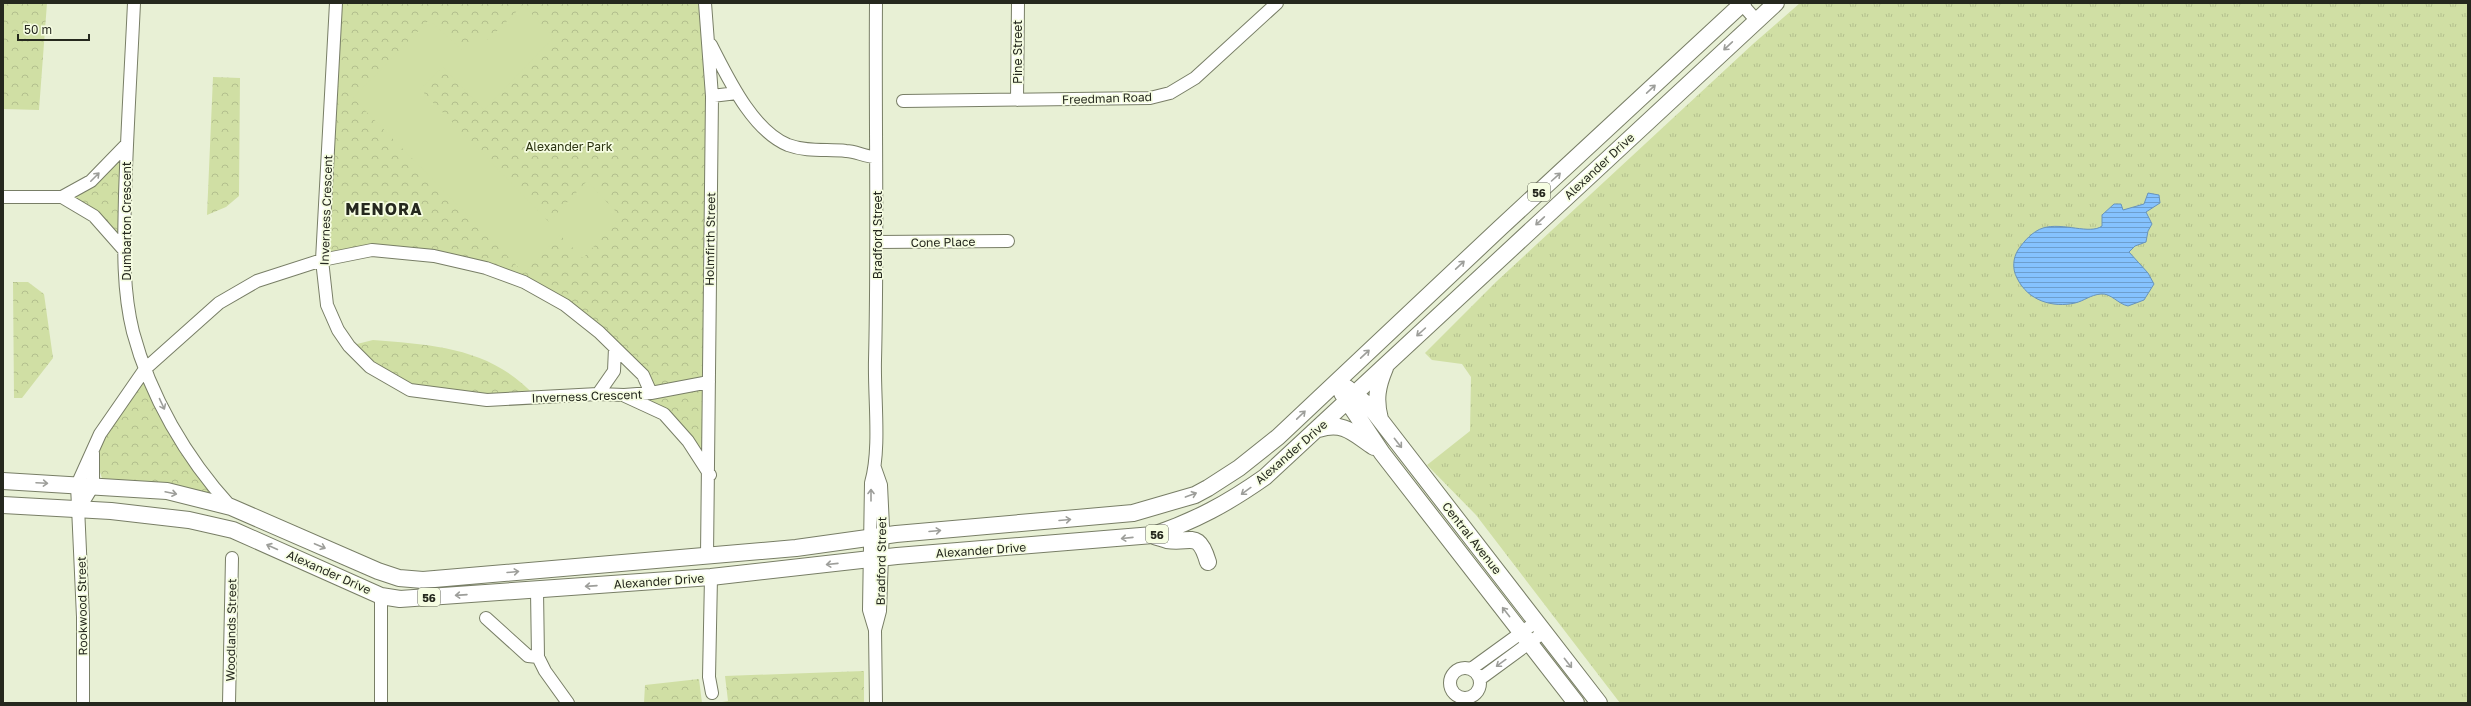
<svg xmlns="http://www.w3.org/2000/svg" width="2471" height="706" font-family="'Golos Text',sans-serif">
  <defs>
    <pattern id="grass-tufts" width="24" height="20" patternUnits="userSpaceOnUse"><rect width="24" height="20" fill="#d0dfa4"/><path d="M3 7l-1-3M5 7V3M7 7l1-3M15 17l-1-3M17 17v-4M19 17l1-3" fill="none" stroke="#b2bf8d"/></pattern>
    <pattern id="park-crowns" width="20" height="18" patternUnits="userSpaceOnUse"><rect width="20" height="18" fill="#d0dfa4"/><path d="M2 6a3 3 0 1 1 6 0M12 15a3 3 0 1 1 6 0" fill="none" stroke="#b2bf8d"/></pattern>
    <pattern id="water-rules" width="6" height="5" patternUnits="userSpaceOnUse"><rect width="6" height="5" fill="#85c2fe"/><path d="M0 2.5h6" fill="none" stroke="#6d9ecd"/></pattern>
  </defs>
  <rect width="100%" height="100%" fill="#e8f0d5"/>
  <!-- grass -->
  <path fill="url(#grass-tufts)" d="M1800,3H2468V703H1620L1476,515L1427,465L1470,431L1471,377L1462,364L1432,360L1425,353L1497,281L1753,44Z"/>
  <!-- park -->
  <path fill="url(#park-crowns)" d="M3,3H47L39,110L3,109Z
    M336,3H705L710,475L664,414L624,395L651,393L643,375L565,305L486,268L372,250L322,260Z
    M213,77L240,78L239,196L226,207L207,215Z
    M126,145L124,250L94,216L62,197Z
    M13,282H28L44,294L53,358L22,398H14Z
    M373,340C435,345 492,348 536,397L410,390L349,346Z
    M145,369L171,425L231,507L103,481L93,452Z
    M864,671V703H716L728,701L725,676Z
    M699,679L702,703H644L645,685Z"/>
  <!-- pitch -->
  <path fill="#d0dfa4" d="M523,5L554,37L484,110L443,67L420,89L549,222L587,181L621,217L583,258L560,235L524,273L353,98L429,20L462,50L480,32L488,40Z"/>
  <!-- water -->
  <path fill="url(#water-rules)" stroke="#6894bb" d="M2148,193L2159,195L2160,203L2146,212L2152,224L2148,231L2146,242L2135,246L2129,252L2148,273L2154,284L2144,300L2128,306C2118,304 2111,293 2101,294C2090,295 2084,301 2075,303C2053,308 2028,301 2017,278C2012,269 2013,258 2018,250C2024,241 2033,231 2043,228C2063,222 2090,235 2102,226V215L2114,204H2121L2123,210L2144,204Z"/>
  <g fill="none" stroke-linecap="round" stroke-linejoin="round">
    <!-- minor casing -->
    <g stroke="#787e66" stroke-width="14">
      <path id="minor" d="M134,3C131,67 127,132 125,196C124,241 122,288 133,332C150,396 186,458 231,507
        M336,3L322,260L327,305L338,330L349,346L370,367L410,390L487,400L598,394L624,395L651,393L709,382
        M705,3L712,96L707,556
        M1741,3L1756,20
        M711,45C728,78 752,130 788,145C807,152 827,149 846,151C856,151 865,157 876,157
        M712,96L737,93
        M1017,100L1018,3
        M903,101L1150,98L1170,93L1195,78L1277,3
        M3,197H62L91,181L126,145
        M62,197L94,216L124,250
        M878,242L1008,241
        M598,394L614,371L615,348
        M625,396L664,414L688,441L710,475
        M875,468L881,485L883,527L880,611L875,630L876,703
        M79,509L93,486V453
        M711,577L709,677L712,693
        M537,591L538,657L545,671L568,703
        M381,596V703
        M486,618L528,656L538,657
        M875,630L869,610L871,483C881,448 874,398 875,360C878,241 875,122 876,3
        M1450 683a15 15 0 1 1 30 0a15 15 0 1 1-30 0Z
        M1471,669L1536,622
        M1480,679L1544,632
        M83,703V617L77,485L100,434L145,369L219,303L257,281L322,260L372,250L434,256L486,268L524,282L565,305L599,332L643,375L651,393
        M229,703L232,558"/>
    </g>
    <!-- major casing -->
    <g stroke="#787e66" stroke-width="18">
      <path id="major" d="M1347,388L1371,408L1599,703
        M1342,393L1382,453L1576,703
        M1380,419C1375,400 1377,387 1385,368
        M1319,429C1344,421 1354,434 1374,447
        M3,481L167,491L231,507L378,571L399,578L423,580L796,548L896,534L1133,513L1195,495L1208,488L1239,468L1278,437L1500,228L1743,3
        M3,505L111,511L189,520L233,530L381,596L400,599L711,577L897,556L1153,535C1195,521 1228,503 1265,477L1776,3
        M1154,536C1158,537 1163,539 1167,540C1191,544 1198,529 1208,562"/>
    </g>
    <!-- minor -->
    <use href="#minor" stroke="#fff" stroke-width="12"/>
    <!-- major -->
    <use href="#major" stroke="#fff" stroke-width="16"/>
  </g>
  <!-- one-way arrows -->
  <defs><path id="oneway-shaft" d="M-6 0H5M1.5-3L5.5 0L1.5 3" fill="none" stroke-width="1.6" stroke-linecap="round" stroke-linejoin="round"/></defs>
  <g stroke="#9d9e9a">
    <use href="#oneway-shaft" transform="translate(1728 46) rotate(137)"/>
    <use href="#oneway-shaft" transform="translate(1651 89) rotate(-43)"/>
    <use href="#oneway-shaft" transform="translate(95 177) rotate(-45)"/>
    <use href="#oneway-shaft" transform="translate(1556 177) rotate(-42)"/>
    <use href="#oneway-shaft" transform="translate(1540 221) rotate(137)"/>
    <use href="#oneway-shaft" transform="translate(1460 265) rotate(-43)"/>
    <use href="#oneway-shaft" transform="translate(1421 332) rotate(138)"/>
    <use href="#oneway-shaft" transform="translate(1365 354) rotate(-43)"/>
    <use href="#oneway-shaft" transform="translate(162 404) rotate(65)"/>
    <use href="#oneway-shaft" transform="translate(1301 415) rotate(-44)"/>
    <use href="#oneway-shaft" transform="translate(1398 443) rotate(52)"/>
    <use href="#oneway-shaft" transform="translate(42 483) rotate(3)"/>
    <use href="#oneway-shaft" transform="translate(1246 491) rotate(144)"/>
    <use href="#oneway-shaft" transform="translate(171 493) rotate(12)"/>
    <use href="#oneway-shaft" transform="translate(871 495) rotate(-90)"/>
    <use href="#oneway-shaft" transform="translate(1191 495) rotate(-20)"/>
    <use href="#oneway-shaft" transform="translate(1065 520) rotate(-5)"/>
    <use href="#oneway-shaft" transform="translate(935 531) rotate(-5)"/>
    <use href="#oneway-shaft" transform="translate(1127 538) rotate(174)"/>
    <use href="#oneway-shaft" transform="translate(320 546) rotate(23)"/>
    <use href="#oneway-shaft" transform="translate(272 547) rotate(-156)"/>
    <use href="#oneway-shaft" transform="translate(832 564) rotate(174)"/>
    <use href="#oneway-shaft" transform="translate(513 572) rotate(-5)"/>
    <use href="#oneway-shaft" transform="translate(591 586) rotate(176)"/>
    <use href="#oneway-shaft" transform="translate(461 595) rotate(176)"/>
    <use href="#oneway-shaft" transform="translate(1506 612) rotate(-128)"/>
    <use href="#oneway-shaft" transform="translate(1501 663) rotate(144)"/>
    <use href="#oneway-shaft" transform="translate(1568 663) rotate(52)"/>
  </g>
  <g text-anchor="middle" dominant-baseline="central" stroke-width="3.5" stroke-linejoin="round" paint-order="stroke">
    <!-- shield labels -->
    <g fill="#f6fde2" stroke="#646859" stroke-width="1">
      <rect x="1528" y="183" width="22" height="18" rx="3"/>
      <rect x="1146" y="525" width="22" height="18" rx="3"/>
      <rect x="418" y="588" width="22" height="18" rx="3"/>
    </g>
    <g font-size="11" font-weight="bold" fill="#25281e">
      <text x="1539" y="192">56</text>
      <text x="1157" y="534">56</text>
      <text x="429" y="597">56</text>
    </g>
    <!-- street labels -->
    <g font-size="12" fill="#25281e" stroke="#f6fde2">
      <text transform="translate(1017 52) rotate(-90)">Pine Street</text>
      <text transform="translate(1107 98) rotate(-2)">Freedman Road</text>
      <text transform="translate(1599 166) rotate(-43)">Alexander Drive</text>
      <text transform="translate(326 210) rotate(-88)">Inverness Crescent</text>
      <text transform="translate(126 221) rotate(-90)">Dumbarton Crescent</text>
      <text transform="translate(877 235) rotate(-90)">Bradford Street</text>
      <text transform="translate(710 239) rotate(-89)">Holmfirth Street</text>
      <text transform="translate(943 242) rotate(-1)">Cone Place</text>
      <text transform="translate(587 396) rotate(-2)">Inverness Crescent</text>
      <text transform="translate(1291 452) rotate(-41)">Alexander Drive</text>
      <text transform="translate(1472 538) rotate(52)">Central Avenue</text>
      <text transform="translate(981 550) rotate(-4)">Alexander Drive</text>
      <text transform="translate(881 561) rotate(-89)">Bradford Street</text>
      <text transform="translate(329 572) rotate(24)">Alexander Drive</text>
      <text transform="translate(659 581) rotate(-4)">Alexander Drive</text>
      <text transform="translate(82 606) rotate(-91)">Rookwood Street</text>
      <text transform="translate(231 630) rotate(-89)">Woodlands Street</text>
    </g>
    <!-- park labels -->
    <g font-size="12" fill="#2b3310" stroke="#f6fde2">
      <text x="569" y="146">Alexander Park</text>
    </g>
    <!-- district labels -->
    <g font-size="16" font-weight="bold" letter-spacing="1" fill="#25281e" stroke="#f6fde2">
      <text x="384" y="209">MENORA</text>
    </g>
  </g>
  <!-- border -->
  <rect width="2471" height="706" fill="none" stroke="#25281e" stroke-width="8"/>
  <!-- scale -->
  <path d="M18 34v6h71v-6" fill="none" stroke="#25281e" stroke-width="2"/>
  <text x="24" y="34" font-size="12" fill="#25281e" stroke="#f6fde2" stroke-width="3" paint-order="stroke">50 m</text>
</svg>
